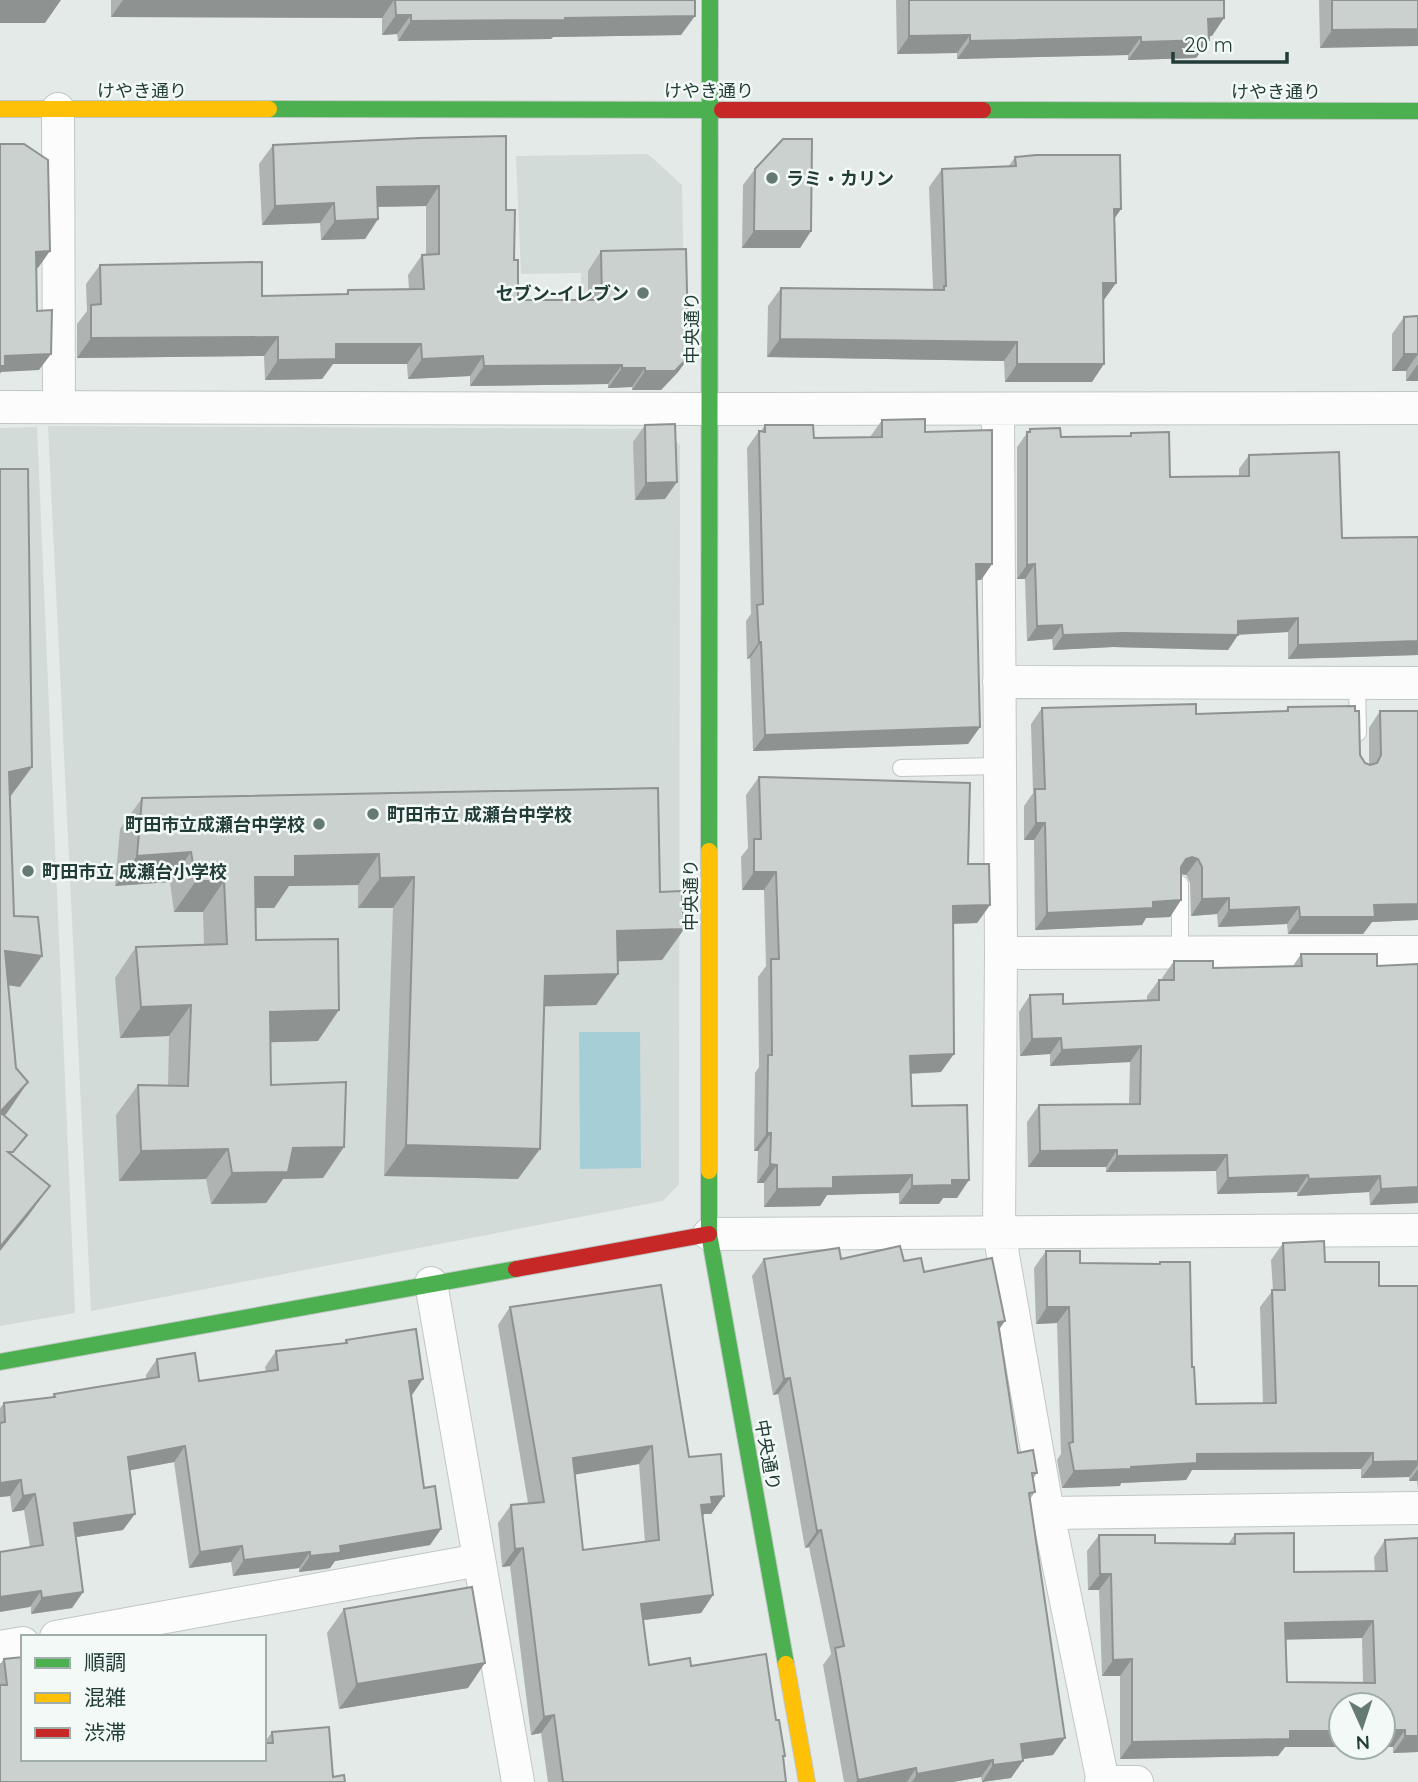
<svg xmlns="http://www.w3.org/2000/svg" width="1418" height="1782" font-family="Quicksand,'Noto Sans JP',sans-serif">
  <rect width="100%" height="100%" fill="#e4eae7"/>
  <!-- built -->
  <path fill="#d2dbd7" d="M648,154L682,185L685,346L582,348L581,273L521,274L516,156Z
    M48,426L663,429L680,445L679,1184L663,1201L91,1311Z
    M37,427L75,1313L0,1326V428Z"/>
  <!-- water -->
  <path fill="#a6ced7" d="M579,1032H640L641,1168L580,1169Z"/>
  <g fill="none" stroke-linecap="round" stroke-linejoin="round">
    <!-- lane casing -->
    <g stroke="#c1c7c4" stroke-width="18">
      <path id="lane" d="M1357,683L1358,733
        M901,768L999,766
        M1180,952V884"/>
    </g>
    <!-- street casing -->
    <g stroke="#c1c7c4" stroke-width="34">
      <path id="street" d="M58,109L59,407
        M0,407C473,408 945,411 1418,408
        M998,410L1001,953L999,1232L1048,1513L1103,1782
        M999,682L1418,683
        M1001,953L1418,952
        M709,1234L1418,1230
        M431,1283L518,1782
        M1048,1513L1418,1508
        M56,1637L479,1560
        M0,1647L23,1643
        M1101,1782H1137"/>
    </g>
    <!-- fast casing -->
    <g stroke="#c0c8c5" stroke-width="18">
      <path id="fast" d="M269,109L722,110
        M983,110L1418,111
        M709,851L710,0
        M709,1171V1234L786,1664
        M0,1362L516,1269"/>
    </g>
    <!-- slow casing -->
    <g stroke="#c0c8c5" stroke-width="18">
      <path id="slow" d="M0,109H269
        M709,1171V851
        M786,1664L807,1782"/>
    </g>
    <!-- jam casing -->
    <g stroke="#c0c8c5" stroke-width="18">
      <path id="jam" d="M722,110H983
        M516,1269L709,1234"/>
    </g>
    <!-- lane -->
    <use href="#lane" stroke="#fbfcfb" stroke-width="16"/>
    <!-- street -->
    <use href="#street" stroke="#fbfcfb" stroke-width="32"/>
    <!-- fast -->
    <use href="#fast" stroke="#4caf50" stroke-width="16"/>
    <!-- slow -->
    <use href="#slow" stroke="#ffc107" stroke-width="16"/>
    <!-- jam -->
    <use href="#jam" stroke="#c62828" stroke-width="16"/>
  </g>
  <!-- wall -->
  <path fill="#afb4b2" fill-rule="evenodd" d="M111,0H695L681,35L553,37L551,39L398,41L397,34L382,35V18L111,17Z
    M896,0H1224L1212,36H1209V40L1196,58L1128,60V55L957,59V53L897,54Z
    M1319,0H1418L1320,48Z
    M420,138L506,210L514,260L518,300H588V271L601,251L688,332L692,353L678,372L661,390H632V387L608,388V384L470,386V376L408,379L407,364H333L322,379L265,380L264,356L77,358V324L87,311L86,284L100,265L262,296L346,294L348,290L409,289L408,275L422,255H426V206L378,207V219L365,239L321,240L320,223L262,225L259,164L273,145Z
    M1015,157L1121,209L1115,218L1116,283L1103,301L1092,382H1005L1004,361L767,357L768,306L781,288L933,289L929,187L942,169L1009,166Z
    M755,169L811,231L800,248H742L743,185Z
    M1418,316V381H1406V371H1392V334L1404,317Z
    M882,420L925,432L992,564L981,580H977L980,727L968,744L753,751L750,658L747,659L746,621L751,614L747,448L759,431H761L765,425L814,438L870,437Z
    M645,425L665,499L635,500L633,442Z
    M1030,429L1061,437L1129,436L1131,433L1170,477L1239,476V469L1249,455L1342,538L1418,537V655L1288,659V632L1238,635L1228,650L1113,647L1053,650L1052,639L1027,641L1025,579H1017V447Z
    M1288,707L1360,755L1365,763L1369,764V728L1380,711H1418V920L1372,922L1363,934H1288L1287,924L1218,927L1217,914L1191,916L1190,883L1186,875L1181,874V900L1170,917L1146,918L1142,925L1035,930L1034,840H1024V806L1033,793L1031,724L1042,708L1196,714L1285,711Z
    M759,777L968,864L990,905L977,923L953,924L941,1072L911,1074L912,1106L957,1198H943L939,1204H899V1193L827,1195L820,1206L764,1207V1183H757L758,1151H754L755,1073L759,1067L758,977L766,966L764,890H742L741,857L748,848L746,795Z
    M142,798L660,892L684,929L662,960L617,961L618,974L596,1005L544,1006L518,1179L384,1176L393,908H358V885L289,886L274,908H256V940L318,1041L270,1042L271,1085L323,1178L283,1179L266,1203L211,1204L206,1179L119,1181L116,1115L138,1085H168L169,1036L120,1038L115,978L136,947L204,945L203,912H174L170,882L115,886L120,829Z
    M1301,954L1377,966L1418,1203L1370,1205L1369,1192L1297,1196V1192L1217,1194L1216,1171L1106,1172V1167H1028L1027,1122L1039,1105L1129,1104L1130,1062L1050,1066V1054L1020,1056L1019,1012L1030,995L1063,1004L1147,1001V996L1159,980H1163L1162,978L1174,961L1213,968L1293,966Z
    M1283,1243L1379,1286H1418V1490L1417,1481H1409V1477L1361,1478V1469L1192,1470L1186,1480L1121,1483L1120,1486L1062,1488L1057,1460L1061,1454L1057,1323L1036,1324L1034,1268L1046,1251L1080,1263L1159,1264L1160,1262L1192,1367L1196,1404H1263L1260,1307L1273,1290L1271,1260Z
    M764,1259H841L904,1261L924,1272L999,1329L1018,1453L1037,1473L1033,1479L1035,1492L1030,1499L1053,1755L1023,1759L1011,1778L982,1782L981,1777L953,1782H844L823,1665L831,1654L809,1547L805,1548L778,1394L773,1395L752,1276Z
    M510,1307L689,1457L724,1496L711,1514H704L703,1517L713,1595L701,1613L643,1620L649,1665L691,1666L776,1720L785,1756L783,1759L786,1782H548L541,1733L531,1735L510,1566L502,1567L498,1523L511,1505L528,1503L498,1325ZM639,1464L645,1542L583,1550L575,1474Z
    M346,1340L412,1395L424,1488L441,1529L430,1545L335,1561L330,1568L327,1569L299,1572V1568L233,1576L231,1562L189,1568L174,1462L129,1470L123,1530L76,1537L83,1592L72,1608L31,1614L30,1547L24,1510L12,1512L10,1496L0,1497V1408L4,1403L52,1397L54,1394L146,1379V1375L157,1359L199,1381L266,1372L265,1367L276,1351L344,1343Z
    M1235,1534L1294,1572L1375,1571L1374,1557L1385,1540L1418,1752L1393,1753V1747H1285L1278,1756L1120,1759V1676H1102L1099,1590H1088L1087,1551L1099,1535L1155,1543L1228,1544ZM1362,1638L1363,1683L1287,1682L1286,1639Z
    M344,1609L468,1688L339,1709L327,1633Z
    M4,1659L23,1759H264V1743L272,1732L333,1777L0,1782V1664Z"/>
  <!-- shaded-wall -->
  <path fill="#8e9291" d="M0,0H61L45,23H0Z
    M123,0H394L382,18L111,17Z
    M396,15H411L397,34L382,35Z
    M695,16L681,35L553,37L551,39L398,41L411,21Z
    M1224,18L1212,36L1196,37L1208,19Z
    M1418,29V46L1320,48L1332,30Z
    M970,35L957,53L897,54L909,36Z
    M1141,37L1128,55L957,59L970,41Z
    M1209,40L1196,58L1128,60L1141,42Z
    M439,186L426,206L363,207L377,187Z
    M334,203L320,223L262,225L275,206Z
    M1114,209H1121L1108,227Z
    M378,219L365,239L321,240L335,221Z
    M754,231H811L800,248H742Z
    M50,251L38,268H24L36,252Z
    M1103,283H1116L1103,301Z
    M278,337L264,356L77,358L91,338Z
    M780,339L1017,342L1004,361L767,357Z
    M336,344H421L407,364H333L322,379L265,380L278,360Z
    M692,353L678,372L661,390H632L645,371Z
    M51,354L39,370L1,372L0,374V363L5,356Z
    M1404,354H1418L1406,371H1392Z
    M483,356L470,376L408,379L422,359Z
    M1017,364H1104L1092,382H1005Z
    M1418,364V381H1406Z
    M622,365L608,384L470,386L484,366Z
    M622,368H645L632,387L608,388Z
    M677,482L665,499L635,500L646,483Z
    M976,564H992L981,580L965,581Z
    M1035,564L1025,579H1017L1027,565Z
    M1298,618L1288,632L1228,635H1238L1228,650L1113,647L1053,650L1063,635L1238,621Z
    M1062,625L1052,639L1027,641L1037,626Z
    M1418,641V655L1288,659L1298,645Z
    M759,642H761L750,658L747,659Z
    M980,727L968,744L753,751L765,735Z
    M32,767L10,797L0,800L9,772Z
    M1036,823H1045L1034,840H1024Z
    M191,852L170,882L115,886L137,856Z
    M379,854L358,885L289,886L274,908H234L255,877L295,856Z
    M1192,857L1198,859L1186,875L1181,874L1174,875L1186,859Z
    M754,872H776L764,890H742Z
    M414,877L393,908H358L380,878Z
    M196,881H224L203,912H174Z
    M1229,898L1217,914L1191,916L1202,899Z
    M1181,900L1170,917L1146,918L1142,925L1035,930L1047,913L1153,902Z
    M1418,904V920L1372,922L1363,934H1288L1300,917L1374,905Z
    M990,905L977,923L941,924L953,906Z
    M1299,907L1287,924L1218,927L1229,910Z
    M684,929L662,960L595,962L617,931Z
    M5,951L42,956L20,987L0,984Z
    M618,974L596,1005L524,1007L545,976Z
    M191,1005L169,1036L120,1038L141,1007Z
    M339,1010L318,1041L248,1043L270,1012Z
    M1061,1038L1050,1054L1020,1056L1032,1039Z
    M1141,1046L1130,1062L1050,1066L1062,1050Z
    M954,1054L941,1072L898,1074L910,1056Z
    M28,1082L7,1113L0,1120V1112Z
    M767,1133H771L758,1151H754Z
    M406,1145L540,1149L518,1179L384,1176Z
    M344,1147L323,1178L283,1179L266,1203L211,1204L232,1173L293,1148Z
    M228,1149L206,1179L119,1181L141,1151Z
    M1117,1150L1106,1167H1028L1040,1151Z
    M1227,1155L1216,1171L1106,1172L1117,1156Z
    M770,1164L777,1165L764,1183H757Z
    M912,1175L899,1193L827,1195L820,1206L764,1207L777,1189L833,1177Z
    M1308,1175L1297,1192L1217,1194L1228,1178Z
    M1380,1176L1369,1192L1297,1196L1309,1179Z
    M952,1180H969L957,1198H943L939,1204H899L912,1186Z
    M50,1186L28,1216L0,1251V1247Z
    M1418,1187V1203L1370,1205L1381,1189Z
    M1047,1307H1069L1057,1323L1036,1324Z
    M1005,1321L993,1338L998,1322Z
    M790,1378L778,1394L773,1395L784,1379Z
    M423,1379L412,1395L398,1397L409,1381Z
    M185,1446L174,1462L116,1473L128,1457Z
    M652,1446L639,1464L561,1477L573,1458Z
    M1373,1453L1361,1469L1192,1470L1186,1480L1121,1483L1120,1486L1062,1488L1074,1471L1131,1467L1197,1454Z
    M1418,1461V1465L1409,1477L1361,1478L1373,1462Z
    M1418,1469V1480L1417,1481H1409Z
    M21,1480L10,1496L0,1497V1483Z
    M35,1494L24,1510L12,1512L23,1496Z
    M724,1496L711,1514H704L699,1522L701,1505L711,1497Z
    M135,1514L123,1530L63,1539L74,1523Z
    M441,1529L430,1545L335,1561L330,1568L299,1572L310,1556L340,1546Z
    M821,1530L809,1547L805,1548L817,1531Z
    M242,1546L231,1562L189,1568L200,1552Z
    M523,1548L510,1566L502,1567L515,1549Z
    M310,1552L299,1568L233,1576L244,1560Z
    M1100,1574H1111L1099,1590H1088Z
    M41,1591L30,1607L0,1612V1597Z
    M83,1592L72,1608L31,1614L42,1598Z
    M713,1595L701,1613L628,1622L641,1604Z
    M1373,1621L1362,1638L1273,1640L1285,1623Z
    M1132,1659L1120,1676H1102L1113,1660Z
    M485,1663L468,1688L339,1709L357,1684Z
    M554,1715L541,1733L531,1735L544,1717Z
    M1383,1730H1405L1393,1747H1383Z
    M1290,1731H1341V1747H1365H1285L1278,1756L1120,1759L1132,1742Z
    M1405,1736H1418V1752L1393,1753Z
    M1065,1738L1053,1755L1009,1761L1021,1744Z
    M993,1760L981,1777L953,1782H912L917,1774Z
    M1023,1761L1011,1778L982,1782L993,1765Z
    M916,1768L907,1782H856L858,1780Z"/>
  <!-- building -->
  <path fill="#cbd1cf" stroke="#8e9291" stroke-width="2" fill-rule="evenodd" d="M395,0H695V16L565,18V20L411,21V15H396Z
    M909,0H1224V18L1208,19L1209,40L1141,42V37L970,41V35L909,36Z
    M1332,0H1418V29L1332,30Z
    M506,136V210H515L514,260H518V300H602L601,251L686,249L688,332H692V353L675,371H645V368H622V365L484,366L483,356L422,359L421,344H336V359L278,360V337L91,338V305L101,304L100,265L262,262V296L348,294V290L424,289L422,255L439,254V186L377,187L378,219L335,221L334,203L275,206L273,145L420,138Z
    M783,139H812L811,231H754L755,169Z
    M0,144H24L48,160L50,251L36,252L37,311L52,310L51,354L5,356V366H0Z
    M1036,155H1120L1121,209H1114L1116,283H1103L1104,364H1017V342L780,339L781,288L944,290V286H946L942,169L1016,166L1015,157Z
    M1418,316V354H1404V317Z
    M925,419V432L992,430V564H976L980,727L765,735L761,642H759L757,605L763,604L759,431L765,432V425H813L814,438L882,437V420Z
    M675,424L677,482L646,483L645,425Z
    M1060,428L1061,437L1131,436V433L1169,432L1170,477L1249,476V455L1339,452L1342,538L1418,537V641L1298,645V618L1238,621V635L1123,633L1063,635L1062,625L1037,626L1035,564L1027,565V432H1030V429Z
    M0,469H28L32,767L9,772L14,916L38,917L42,956L5,951L16,1068L28,1082L0,1112Z
    M1196,704V714L1288,711V707L1355,706V711H1359L1360,755L1365,763L1370,765L1377,763L1381,755L1380,711H1418V904L1374,905L1375,917H1300L1299,907L1229,910V898L1202,899V867L1198,859L1192,857L1186,859L1181,867V900L1153,902V908L1047,913L1045,823H1036L1035,789H1045L1042,708Z
    M759,777L970,783L968,864H989L990,905L953,906L954,1054L910,1056L912,1106L967,1105L969,1180H952V1185L912,1186V1175L833,1177V1188L777,1189V1165L770,1164L771,1133H767L768,1055H772L771,959H779L776,872H754V839H761Z
    M658,788L660,892L682,891L684,929L617,931L618,974L545,976L540,1149L406,1145L414,877L380,878L379,854L295,856V877H255L256,940L338,939L339,1010L270,1012L271,1085L346,1082L344,1147L293,1148L288,1172L232,1173L228,1149L141,1151L138,1085L188,1086L191,1005L141,1007L136,947L227,944L224,881H196L191,852L137,856L142,798Z
    M1301,954H1377V966L1418,964V1187L1381,1189L1380,1176L1309,1179L1308,1175L1228,1178L1227,1155L1117,1156V1150L1040,1151L1039,1105L1140,1104L1141,1046L1062,1050L1061,1038L1032,1039L1030,995L1063,994V1004L1159,1000V980H1174V961H1213V968L1302,966Z
    M0,1112L27,1135L13,1152H8L50,1186L0,1247Z
    M1324,1241L1325,1262H1379V1286H1418V1461L1373,1462V1453L1197,1454V1463L1131,1467V1469L1074,1471L1069,1443L1073,1442L1069,1307H1047L1046,1251H1080V1263L1160,1264V1262H1190L1192,1367H1194L1196,1404L1276,1403L1272,1290H1285L1283,1243Z
    M900,1246L904,1261L921,1258L924,1272L992,1258L1005,1321L998,1322L1018,1453L1033,1450L1037,1473H1032L1035,1492L1029,1493L1065,1738L1021,1744L1023,1761L993,1765V1760L917,1774L916,1768L858,1780L835,1648L844,1646L821,1530L817,1531L790,1378L784,1379L764,1259L839,1248L841,1259Z
    M661,1285L689,1457L721,1454L724,1496L711,1497L712,1504L701,1505L713,1595L641,1604L649,1665L690,1658L691,1666L766,1654L776,1720H779L785,1756H783L786,1782H563L554,1715L544,1717L523,1548L515,1549L511,1505L544,1502L510,1307ZM652,1446L659,1540L583,1550L573,1458Z
    M416,1329L423,1379L409,1381L424,1488L435,1486L441,1529L340,1546L341,1552L338,1553L310,1556V1552L244,1560L242,1546L200,1552L185,1446L128,1457L135,1514L74,1523L83,1592L42,1598L41,1591L0,1597V1552L43,1545L35,1494L23,1496L21,1480L0,1483V1423L5,1422L4,1403L55,1397L54,1394L159,1377L157,1359L195,1353L199,1381L278,1370L276,1351L347,1343L346,1340Z
    M1294,1533V1572L1387,1571L1385,1540L1418,1538V1736H1405V1730H1383V1705H1341V1731H1290V1739L1132,1742V1659L1113,1660L1111,1574H1100L1099,1535H1155V1543L1235,1544V1534ZM1373,1621L1375,1683L1287,1682L1285,1623Z
    M472,1587L485,1663L357,1684L344,1609Z
    M23,1657V1759H264V1743H273L272,1732L329,1727L333,1777L344,1775L345,1782H0V1685H7L4,1659Z"/>
  <!-- markers -->
  <g fill="#667a75" stroke="#f3f9f6" stroke-width="2.5">
    <circle cx="772" cy="178" r="7"/>
    <circle cx="643" cy="293" r="7"/>
    <circle cx="373" cy="814" r="7"/>
    <circle cx="319" cy="824" r="7"/>
    <circle cx="28" cy="871" r="7"/>
  </g>
  <g text-anchor="middle" dominant-baseline="central" stroke-width="5" stroke-linejoin="round" paint-order="stroke">
    <!-- street labels -->
    <g font-size="18" fill="#223d37" stroke="#f3f9f6">
      <text x="142" y="90">けやき通り</text>
      <text x="709" y="90">けやき通り</text>
      <text x="1276" y="91">けやき通り</text>
      <text transform="translate(691 328) rotate(-90)">中央通り</text>
      <text transform="translate(690 895) rotate(-90)">中央通り</text>
      <text transform="translate(768 1455) rotate(80)">中央通り</text>
    </g>
    <!-- poi labels -->
    <g font-size="18" font-weight="bold" fill="#223d37" stroke="#f3f9f6" text-anchor="start">
      <text x="786" y="178">ラミ・カリン</text>
      <text x="629" y="293" text-anchor="end">セブン-イレブン</text>
      <text x="387" y="814">町田市立 成瀬台中学校</text>
      <text x="305" y="824" text-anchor="end">町田市立成瀬台中学校</text>
      <text x="42" y="871">町田市立 成瀬台小学校</text>
    </g>
  </g>
  <!-- legend -->
  <rect x="21" y="1635" width="245" height="126" fill="#f3f9f6" stroke="#9faeaa" stroke-width="2"/>
  <rect x="35" y="1658" width="35" height="10" fill="#4caf50" stroke="#9faeaa" stroke-width="2"/>
  <text x="84" y="1670" font-size="21" fill="#223d37">順調</text>
  <rect x="35" y="1693" width="35" height="10" fill="#ffc107" stroke="#9faeaa" stroke-width="2"/>
  <text x="84" y="1705" font-size="21" fill="#223d37">混雑</text>
  <rect x="35" y="1728" width="35" height="10" fill="#c62828" stroke="#9faeaa" stroke-width="2"/>
  <text x="84" y="1740" font-size="21" fill="#223d37">渋滞</text>
  <!-- north arrow -->
  <g transform="translate(1362 1726) rotate(177)"><circle r="33" fill="#f3f9f6" stroke="#9faeaa" stroke-width="2"/>
  <path d="M0-5L12 26L0 18L-12 26Z" fill="#667a75"/>
  <text y="-10" font-size="19" font-weight="bold" text-anchor="middle" fill="#223d37">N</text>
  </g>
  <!-- scale -->
  <path d="M1173 52v10h114v-10" fill="none" stroke="#223d37" stroke-width="3.5"/>
  <text x="1184" y="52" font-size="21" fill="#223d37" stroke="#f3f9f6" stroke-width="5" paint-order="stroke">20 m</text>
</svg>
